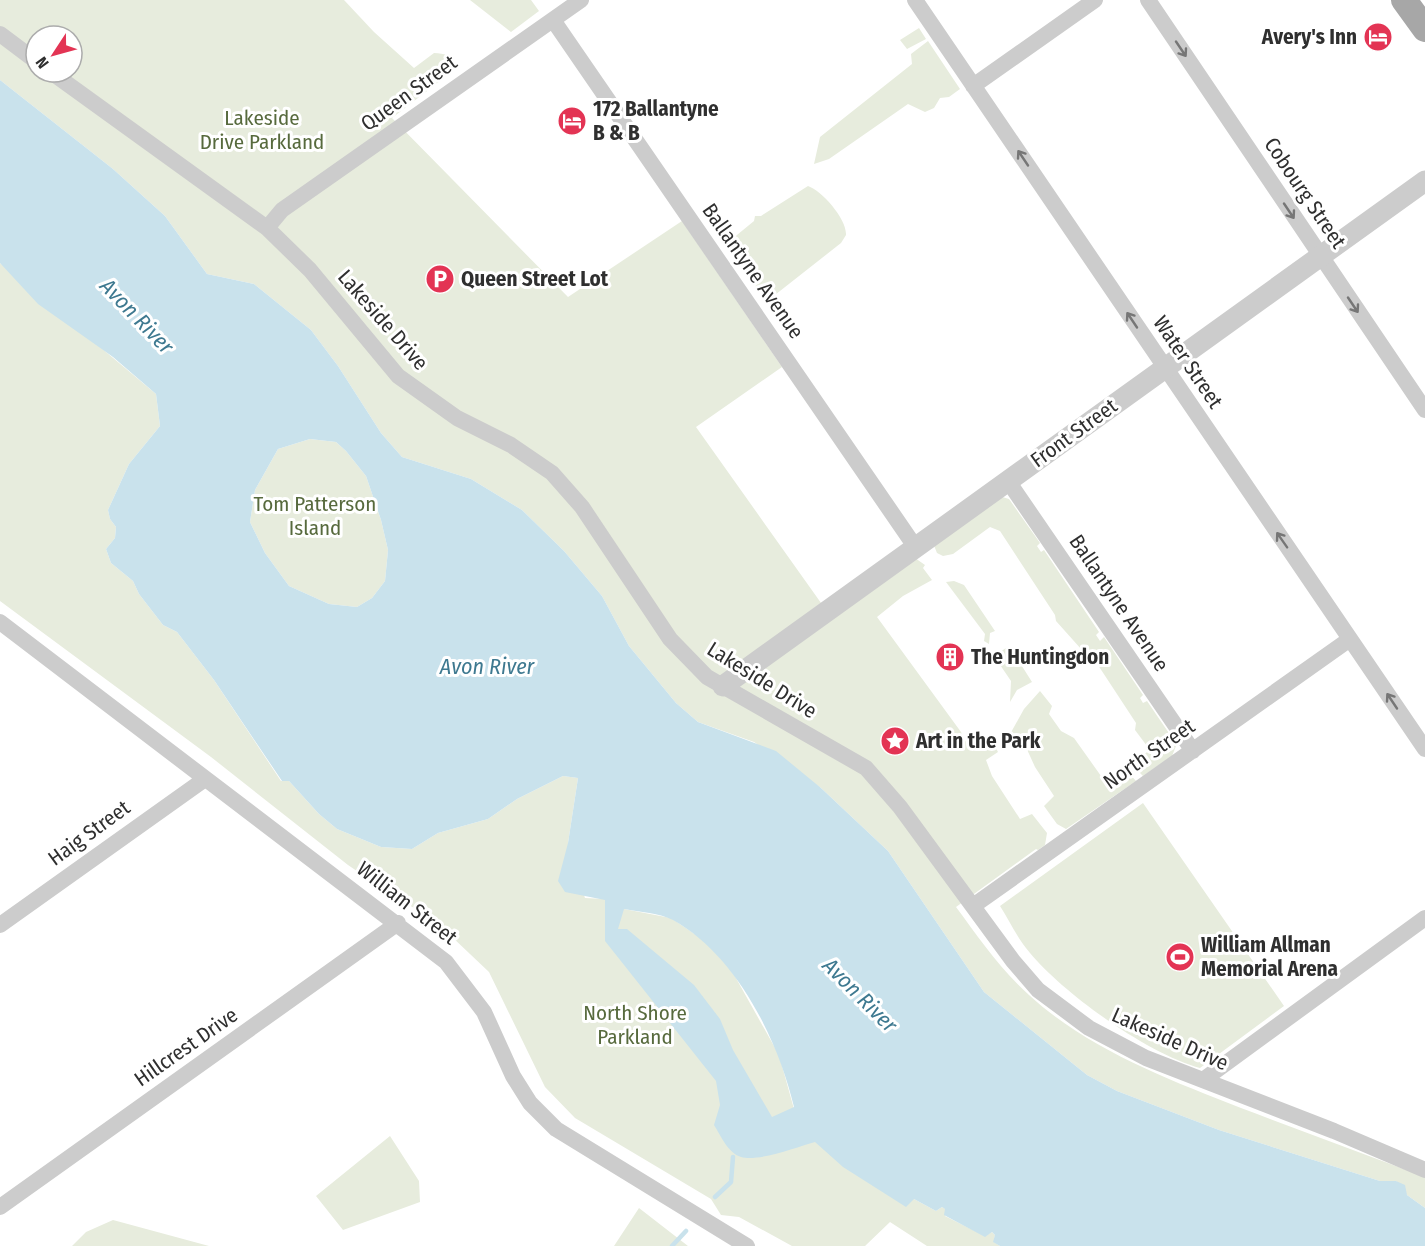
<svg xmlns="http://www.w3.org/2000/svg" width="1425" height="1246" font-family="'Fira Sans Condensed',sans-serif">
  <rect width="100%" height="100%" fill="#fff"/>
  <!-- green -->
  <path fill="#e7ecdd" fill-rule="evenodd" d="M0,0H344L374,32L414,68L434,53C445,54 450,54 456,64L453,71L392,118L568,297L682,221L782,367L696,427L831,617L915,558L925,565L923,568L932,580L903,596L877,617L961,732L967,744L992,740L998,752L986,760L992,776L1020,819L1032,814L1047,833L1045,845L1038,850L1036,849L956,907C979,938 1000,969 1029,995C1088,1049 1167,1079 1241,1108C1302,1131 1364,1154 1425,1177V1208L1407,1195L1396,1181H1380L1219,1130L1117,1091L1087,1075L984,992L888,851L821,788L754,742L698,722L676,703L629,646L602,596L564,551L522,510L471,479L402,457L381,433L338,366L311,330L254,284L207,274L165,216L113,169L0,80ZM36,36H72V72H36Z
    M470,0H531L539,11L511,32Z
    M919,28L926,39L907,49L900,40Z
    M928,41L960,89L949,97L940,98L934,108L925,112L908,104L829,159L814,164L820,137L912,64L911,54Z
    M808,186C822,191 847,219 846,235L841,243L766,302L755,286L758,283L755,278L750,280L741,265L743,264L726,244L754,221L755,216H761Z
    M0,263L156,394L160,426L129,464L108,510L110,519L116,527L115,538L106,549L111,563L133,581L139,594L163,625L177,632L214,680L281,781H289L319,814L337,829L381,847L412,849L438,833L488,819L517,799L563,776L578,778L568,843L585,898L605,899L624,909L671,918L705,941L732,971L779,1055L794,1109L914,1199L936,1211L942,1207L946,1209L945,1216L985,1236L992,1232L995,1235L994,1242L1000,1246H927L890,1222L865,1246H792L739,1217L721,1215L711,1199L575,1118L545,1087L489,972L432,918L398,899L348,865L211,757L0,601Z
    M310,439L336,442L346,451L366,476L381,520L388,550L385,581L372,598L357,607L329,604L289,586L265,553L250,522L255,490L278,449Z
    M999,496L1009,499L1040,543L1037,546L1041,552L1044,550L1099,632L1096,635L1100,641L1104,637L1143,695L1140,698L1143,703L1147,701L1175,742L1176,746L1172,756L1143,776L1135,768L1136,760L1150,750L1135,730L1136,723L1094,659H1090L1056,621L1055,615L1000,531L990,527L953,554L943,556L937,553L933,543Z
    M954,581L964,585L995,631L990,633L989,644L984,641L985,634L946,582Z
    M1006,648L1015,656L1033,649L1036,652L1020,663L1032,682L1017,690L1010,702L1011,681L994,656Z
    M1040,691L1052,706L1049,714L1061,731L1074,738L1106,783L1118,775L1128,772L1136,781L1066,829L1057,824L1044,806L1054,796L1035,767L1020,734L1009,736L1024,709Z
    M1143,803L1284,1006L1200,1068C1148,1054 1064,994 1030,953C1018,939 1010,922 1000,906Z
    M390,1136L419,1181L420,1202L343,1230L316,1196Z
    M639,1208L688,1246H614Z
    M113,1220L209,1246H72L86,1232Z"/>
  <!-- water -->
  <path fill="#c9e2ec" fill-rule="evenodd" d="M0,80L113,169L165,216L207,274L254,284L311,330L338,366L381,433L402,457L471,479L522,510L564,551L602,596L629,646L676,703L698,722L776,751L821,788L888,851L984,992L1087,1075L1117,1091L1219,1130L1380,1181H1396L1405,1185L1407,1195L1425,1208V1246H1000L993,1242L995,1235L992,1232L985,1237L944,1215L945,1209L942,1207L936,1211L914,1199L906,1207L843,1167L815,1142C797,1147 759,1162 741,1157C728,1153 721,1136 714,1125L720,1105L716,1081L605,941V900L565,892L558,881L568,843L578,778L563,776L517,799L488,819L438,833L412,849L381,847L337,829L319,814L289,781H282L214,680L177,632L163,625L139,594L133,581L111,563L106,549L115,538L116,527L110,519L108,510L129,464L160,426L156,394L113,357L38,304L0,263ZM310,439L336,442L346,451L366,476L381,520L388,550L385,581L372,598L357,607L329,604L289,586L265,553L250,522L255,490L278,449ZM624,909C639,912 660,913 673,920C736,955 778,1039 794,1107L772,1117L733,1050L720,1019L694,985L627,929H618Z"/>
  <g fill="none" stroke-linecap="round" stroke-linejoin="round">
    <!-- stream -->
    <path stroke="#c9e2ec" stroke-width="4.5" d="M715,1197L731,1182L733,1157
      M672,1246L686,1231"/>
    <!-- minor -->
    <path stroke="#ccc" stroke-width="16" d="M915,0L1425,749
      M1148,0L1425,410
      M553,20L916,548
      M0,34L36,61
      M51,72L267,228L310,270L398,376L457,418L511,445L552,473L582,507L670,639L707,677L866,768L900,807L1013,961L1038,990L1089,1028L1146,1058L1334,1131L1425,1170
      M973,86L1095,0
      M267,228L282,210L581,0
      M1008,481L1193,751
      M0,622L446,962L484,1012L513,1076L530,1103L556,1129L747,1246
      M973,906L1350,639
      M0,925L205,779
      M1203,1080L1425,918
      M0,1207L398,923"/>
    <!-- tertiary -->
    <path stroke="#ccc" stroke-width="21" d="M723,686L1425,181"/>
    <!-- primary -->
    <path stroke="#a7a7a7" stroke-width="26" d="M1404,0L1425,29"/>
  </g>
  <!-- one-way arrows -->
  <defs><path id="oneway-shaft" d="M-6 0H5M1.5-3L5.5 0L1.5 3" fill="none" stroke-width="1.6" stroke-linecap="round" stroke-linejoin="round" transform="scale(1.5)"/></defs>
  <g stroke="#767676">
    <use href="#oneway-shaft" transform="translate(1181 49) rotate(56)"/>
    <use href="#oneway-shaft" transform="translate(1023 158) rotate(-124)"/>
    <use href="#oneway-shaft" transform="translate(1289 211) rotate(56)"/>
    <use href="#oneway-shaft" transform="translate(1353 305) rotate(56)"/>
    <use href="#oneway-shaft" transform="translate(1132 320) rotate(-124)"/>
    <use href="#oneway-shaft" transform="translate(1282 540) rotate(-125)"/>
    <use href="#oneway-shaft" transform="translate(1392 701) rotate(-124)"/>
  </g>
  <!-- icons -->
  <defs>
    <g id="hotel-disc" transform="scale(1.5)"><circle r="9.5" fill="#e33454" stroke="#fff"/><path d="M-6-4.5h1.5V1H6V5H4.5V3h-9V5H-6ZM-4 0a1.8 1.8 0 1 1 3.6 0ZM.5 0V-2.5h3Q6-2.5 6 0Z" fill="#fff"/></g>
    <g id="parking-disc" transform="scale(1.5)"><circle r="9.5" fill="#e33454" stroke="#fff"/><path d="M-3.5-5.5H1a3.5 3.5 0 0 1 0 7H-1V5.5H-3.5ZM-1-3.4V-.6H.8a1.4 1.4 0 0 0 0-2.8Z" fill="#fff"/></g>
    <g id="building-disc" transform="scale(1.5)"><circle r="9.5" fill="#e33454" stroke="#fff"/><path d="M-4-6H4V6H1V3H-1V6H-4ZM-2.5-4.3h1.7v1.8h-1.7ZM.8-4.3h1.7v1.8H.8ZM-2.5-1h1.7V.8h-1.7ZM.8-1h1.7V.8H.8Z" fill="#fff"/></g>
    <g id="sight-disc" transform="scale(1.5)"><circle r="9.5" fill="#e33454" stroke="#fff"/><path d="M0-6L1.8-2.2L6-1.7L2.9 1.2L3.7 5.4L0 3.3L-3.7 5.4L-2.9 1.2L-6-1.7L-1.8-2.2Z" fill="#fff"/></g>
    <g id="stadium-disc" transform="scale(1.5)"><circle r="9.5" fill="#e33454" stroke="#fff"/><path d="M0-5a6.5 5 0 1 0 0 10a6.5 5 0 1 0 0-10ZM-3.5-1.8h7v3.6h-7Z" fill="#fff"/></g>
  </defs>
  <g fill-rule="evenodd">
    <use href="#hotel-disc" x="1378" y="37"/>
    <use href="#hotel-disc" x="572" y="121"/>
    <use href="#parking-disc" x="440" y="279"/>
    <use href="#building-disc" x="950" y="657"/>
    <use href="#sight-disc" x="895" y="741"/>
    <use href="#stadium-disc" x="1180" y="957"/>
  </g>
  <g text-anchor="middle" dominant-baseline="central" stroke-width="6" stroke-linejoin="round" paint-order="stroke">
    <!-- poi labels -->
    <g font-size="21" font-weight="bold" fill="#2f2f2f" stroke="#fff" text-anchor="start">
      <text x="1357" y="37" text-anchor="end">Avery's Inn</text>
      <text x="593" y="109">172 Ballantyne<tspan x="593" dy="24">B &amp; B</tspan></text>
      <text x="461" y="279">Queen Street Lot</text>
      <text x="971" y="657">The Huntingdon</text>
      <text x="916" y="741">Art in the Park</text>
      <text x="1201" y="945">William Allman<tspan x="1201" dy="24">Memorial Arena</tspan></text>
    </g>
    <!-- street labels -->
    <g font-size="21" fill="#2f2f2f" stroke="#fff">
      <text transform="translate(409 93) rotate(-36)">Queen Street</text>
      <text transform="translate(1305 193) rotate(56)">Cobourg Street</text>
      <text transform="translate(753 271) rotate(55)">Ballantyne Avenue</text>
      <text transform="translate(383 320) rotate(49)">Lakeside Drive</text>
      <text transform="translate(1188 362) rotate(56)">Water Street</text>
      <text transform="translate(1074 433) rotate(-36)">Front Street</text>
      <text transform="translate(1119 603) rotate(56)">Ballantyne Avenue</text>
      <text transform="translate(762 680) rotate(32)">Lakeside Drive</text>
      <text transform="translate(1149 754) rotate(-35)">North Street</text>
      <text transform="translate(89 833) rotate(-36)">Haig Street</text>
      <text transform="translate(407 903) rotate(38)">William Street</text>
      <text transform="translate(1170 1039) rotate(24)">Lakeside Drive</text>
      <text transform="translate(186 1047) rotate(-35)">Hillcrest Drive</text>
    </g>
    <!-- park labels -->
    <g font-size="21" fill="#576a3d" stroke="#fff">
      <text x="262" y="118">Lakeside<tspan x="262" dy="24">Drive Parkland</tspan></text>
      <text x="315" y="504">Tom Patterson<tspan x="315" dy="24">Island</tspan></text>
      <text x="635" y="1013">North Shore<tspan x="635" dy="24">Parkland</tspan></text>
    </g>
    <!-- water labels -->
    <g font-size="22" font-style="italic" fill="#3e7990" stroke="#fff">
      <text transform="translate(137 316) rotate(46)">Avon River</text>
      <text x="487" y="666">Avon River</text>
      <text transform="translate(860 995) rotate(45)">Avon River</text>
    </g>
  </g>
  <!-- north arrow -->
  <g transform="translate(54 54) rotate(234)"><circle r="28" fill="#ffffff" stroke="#acacac" stroke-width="1.5"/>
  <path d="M0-4.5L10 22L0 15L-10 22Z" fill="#e33454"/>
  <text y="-9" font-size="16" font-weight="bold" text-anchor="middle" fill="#2f2f2f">N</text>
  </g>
</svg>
